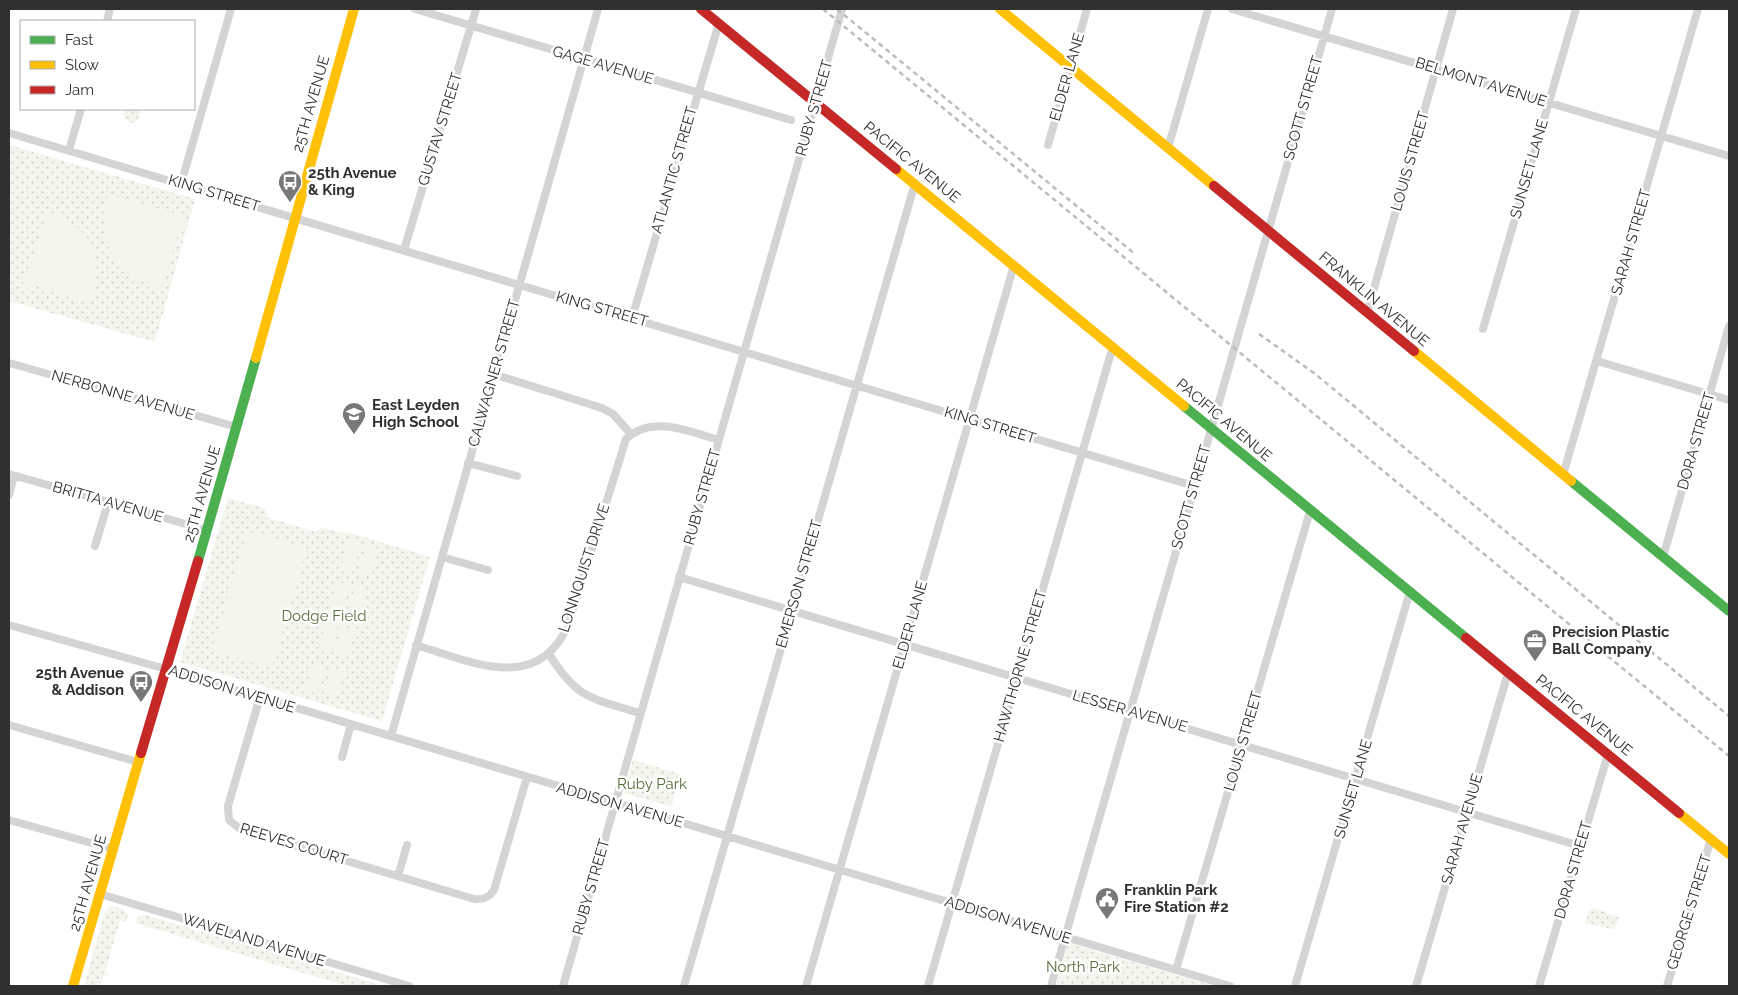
<svg xmlns="http://www.w3.org/2000/svg" width="1738" height="995" font-family="Raleway,sans-serif">
  <defs>
    <pattern id="green-dots" width="8" height="8" patternUnits="userSpaceOnUse" patternTransform="scale(1.25)"><rect width="8" height="8" fill="#f2f6ed"/><path d="M2 2h.1M6 6h.1" fill="none" stroke="#d0d3cc" stroke-width="1.8" stroke-linecap="round"/></pattern>
  </defs>
  <rect width="100%" height="100%" fill="#fff"/>
  <!-- green -->
  <path fill="url(#green-dots)" d="M142,109L137,121L131,123L125,120L123,114L125,110Z
    M9,145L195,199L155,342L9,301Z
    M228,498L267,509L266,517L316,532L321,527L346,534L347,532L430,557L382,721L180,662Z
    M633,760L680,774L671,807L624,793Z
    M110,906L123,909L128,915L126,922L120,921L105,972L111,975L104,976L100,986H84L104,915Z
    M1594,908L1619,917L1615,930L1585,923L1589,910Z
    M146,915L383,986H347L135,923L139,916Z
    M1068,943L1214,986H1056Z"/>
  <!-- pitch -->
  <path fill="#f2f6ed" d="M108,195L174,213L180,212L186,221L181,226L161,290C117,275 95,241 108,195Z
    M47,212C94,225 104,260 90,304L33,285L26,289L21,279L29,273Z
    M247,531L307,548L272,668L212,651Z
    M349,540L361,544L354,571L341,567Z
    M367,545L379,549L371,576L359,572Z
    M337,581L350,585L342,611L330,608Z
    M355,586L367,590L360,617L347,613Z
    M326,622L338,626L330,653L318,649Z
    M343,627L355,631L348,657L335,654Z
    M314,663L326,667L319,693L306,690Z
    M331,668L344,672L336,699L324,695Z"/>
  <g fill="none" stroke-linecap="round" stroke-linejoin="round">
    <!-- street -->
    <path stroke="#d4d4d4" stroke-width="8" d="M415,9L791,120
      M1232,9L1729,156
      M107,21L110,9
      M9,133L1194,486
      M1048,145L1087,9
      M1168,148L1208,9
      M69,150L81,109
      M181,184L231,9
      M404,250L476,9
      M1367,313L1453,9
      M632,318L719,23
      M1483,329L1576,9
      M1597,361L1729,400
      M9,363L237,427
      M493,374L602,408L613,414L631,434
      M468,463L517,476
      M9,474L207,530
      M1563,475L1698,9
      M9,495L14,476
      M95,546L108,503
      M442,557L488,570
      M1663,557L1729,326
      M679,577L1580,846
      M9,625L166,669L1230,986
      M416,645C472,662 539,695 569,623L626,439C652,414 690,432 719,440
      M549,654C578,700 591,698 640,713
      M260,697L228,806L229,820L240,829L474,899C483,900 489,898 494,890L527,777
      M9,725L138,762
      M391,736L598,9
      M342,757L351,724
      M9,820L113,849
      M398,876L407,845
      M100,894L409,986
      M1176,970L1310,511
      M563,986L842,9
      M684,986L915,183
      M806,986L1014,265
      M928,986L1113,346
      M1051,986L1332,9
      M1295,986L1410,591
      M1416,986L1508,673
      M1539,986L1608,754
      M1667,986L1711,839"/>
    <!-- fast -->
    <path stroke="#4caf50" stroke-width="10" d="M1184,406L1466,638
      M1571,481L1729,611
      M198,561L256,358"/>
    <!-- slow -->
    <path stroke="#ffc107" stroke-width="10" d="M1000,9L1214,186
      M896,169L1184,406
      M1414,351L1571,481
      M256,358L354,9
      M1679,813L1729,854
      M73,986L141,753"/>
    <!-- jam -->
    <path stroke="#c62828" stroke-width="10" d="M701,9L896,169
      M1214,186L1414,351
      M1466,638L1679,813
      M141,753L198,561"/>
    <!-- rail -->
    <path stroke="#bcbcbc" stroke-width="2.5" stroke-dasharray="5 4" stroke-linecap="butt" d="M823,9L1729,756
      M837,9L1135,254
      M1259,334L1314,373L1729,716"/>
  </g>
  <!-- icons -->
  <defs>
    <g id="bus-pin" transform="scale(1.25)"><path d="M0 17L-7.5 6A9.5 9.5 0 1 1 7.5 6Z" fill="#787878" stroke="#fff"/><path d="M-5-6H5V4H4V6H2V4H-2V6H-4V4H-5ZM-3.5-4V0h7V-4ZM-3.5 1.2v1.5H-2V1.2ZM2 1.2v1.5H3.5V1.2Z" fill="#fff"/></g>
    <g id="school-pin" transform="scale(1.25)"><path d="M0 17L-7.5 6A9.5 9.5 0 1 1 7.5 6Z" fill="#787878" stroke="#fff"/><path d="M0-5L7-2L0 1L-7-2ZM-4 1L0 2.5L4 1V4Q0 6-4 4Z" fill="#fff"/></g>
    <g id="office-pin" transform="scale(1.25)"><path d="M0 17L-7.5 6A9.5 9.5 0 1 1 7.5 6Z" fill="#787878" stroke="#fff"/><path d="M-6-3h4V-5.5h4V-3h4V5H-6ZM-1-4.5V-3h2v-1.5ZM-6 0V1H6V0Z" fill="#fff"/></g>
    <g id="civic-pin" transform="scale(1.25)"><path d="M0 17L-7.5 6A9.5 9.5 0 1 1 7.5 6Z" fill="#787878" stroke="#fff"/><path d="M-.6-6.5H3V-4.5H.6V-3L4-1V1h2V6H-6V1h2V-1L-.6-3ZM-1.2 2.5V6h2.4V2.5Z" fill="#fff"/></g>
  </defs>
  <g fill-rule="evenodd">
    <use href="#bus-pin" x="290" y="182"/>
    <use href="#school-pin" x="354" y="414"/>
    <use href="#office-pin" x="1535" y="641"/>
    <use href="#bus-pin" x="141" y="682"/>
    <use href="#civic-pin" x="1107" y="899"/>
  </g>
  <g text-anchor="middle" dominant-baseline="central" stroke-width="5" stroke-linejoin="round" paint-order="stroke">
    <!-- street labels -->
    <g font-size="15" fill="#303030" stroke="#fff">
      <text transform="translate(603 65) rotate(16)">GAGE AVENUE</text>
      <text transform="translate(1067 77) rotate(-74)">ELDER LANE</text>
      <text transform="translate(1481 82) rotate(17)">BELMONT AVENUE</text>
      <text transform="translate(311 104) rotate(-74)">25TH AVENUE</text>
      <text transform="translate(814 108) rotate(-74)">RUBY STREET</text>
      <text transform="translate(1303 108) rotate(-74)">SCOTT STREET</text>
      <text transform="translate(440 129) rotate(-73)">GUSTAV STREET</text>
      <text transform="translate(1410 161) rotate(-74)">LOUIS STREET</text>
      <text transform="translate(912 162) rotate(39)">PACIFIC AVENUE</text>
      <text transform="translate(1529 169) rotate(-74)">SUNSET LANE</text>
      <text transform="translate(674 170) rotate(-74)">ATLANTIC STREET</text>
      <text transform="translate(214 193) rotate(17)">KING STREET</text>
      <text transform="translate(1631 242) rotate(-74)">SARAH STREET</text>
      <text transform="translate(1374 299) rotate(40)">FRANKLIN AVENUE</text>
      <text transform="translate(602 309) rotate(16)">KING STREET</text>
      <text transform="translate(494 373) rotate(-74)">CALWAGNER STREET</text>
      <text transform="translate(123 395) rotate(16)">NERBONNE AVENUE</text>
      <text transform="translate(1224 420) rotate(40)">PACIFIC AVENUE</text>
      <text transform="translate(990 425) rotate(17)">KING STREET</text>
      <text transform="translate(1696 441) rotate(-74)">DORA STREET</text>
      <text transform="translate(202 494) rotate(-74)">25TH AVENUE</text>
      <text transform="translate(702 497) rotate(-74)">RUBY STREET</text>
      <text transform="translate(1191 497) rotate(-74)">SCOTT STREET</text>
      <text transform="translate(108 502) rotate(16)">BRITTA AVENUE</text>
      <text transform="translate(584 568) rotate(-72)">LONNQUIST DRIVE</text>
      <text transform="translate(799 584) rotate(-74)">EMERSON STREET</text>
      <text transform="translate(910 625) rotate(-74)">ELDER LANE</text>
      <text transform="translate(1020 666) rotate(-74)">HAWTHORNE STREET</text>
      <text transform="translate(232 689) rotate(17)">ADDISON AVENUE</text>
      <text transform="translate(1130 711) rotate(16)">LESSER AVENUE</text>
      <text transform="translate(1584 715) rotate(39)">PACIFIC AVENUE</text>
      <text transform="translate(1243 741) rotate(-74)">LOUIS STREET</text>
      <text transform="translate(1353 789) rotate(-74)">SUNSET LANE</text>
      <text transform="translate(620 805) rotate(16)">ADDISON AVENUE</text>
      <text transform="translate(1462 829) rotate(-74)">SARAH AVENUE</text>
      <text transform="translate(294 844) rotate(17)">REEVES COURT</text>
      <text transform="translate(1573 870) rotate(-74)">DORA STREET</text>
      <text transform="translate(88 883) rotate(-74)">25TH AVENUE</text>
      <text transform="translate(591 887) rotate(-74)">RUBY STREET</text>
      <text transform="translate(1689 912) rotate(-73)">GEORGE STREET</text>
      <text transform="translate(1008 920) rotate(17)">ADDISON AVENUE</text>
      <text transform="translate(254 940) rotate(17)">WAVELAND AVENUE</text>
    </g>
    <!-- poi labels -->
    <g font-size="15" font-weight="bold" fill="#303030" stroke="#fff" text-anchor="start">
      <text x="308" y="173">25th Avenue<tspan x="308" dy="17">&amp; King</tspan></text>
      <text x="372" y="405">East Leyden<tspan x="372" dy="17">High School</tspan></text>
      <text x="1552" y="632">Precision Plastic<tspan x="1552" dy="17">Ball Company</tspan></text>
      <text x="124" y="673" text-anchor="end">25th Avenue<tspan x="124" dy="17">&amp; Addison</tspan></text>
      <text x="1124" y="890">Franklin Park<tspan x="1124" dy="17">Fire Station #2</tspan></text>
    </g>
    <!-- park labels -->
    <g font-size="15" fill="#546e3b" stroke="#fff">
      <text x="324" y="616">Dodge Field</text>
      <text x="652" y="784">Ruby Park</text>
      <text x="1083" y="967">North Park</text>
    </g>
  </g>
  <!-- border -->
  <rect width="1738" height="995" fill="none" stroke="#303030" stroke-width="20"/>
  <!-- legend -->
  <rect x="20" y="20" width="175" height="90" fill="#ffffff" stroke="#acacac"/>
  <rect x="30" y="36" width="25" height="8" fill="#4caf50" stroke="#acacac"/>
  <text x="65" y="45" font-size="15" fill="#303030">Fast</text>
  <rect x="30" y="61" width="25" height="8" fill="#ffc107" stroke="#acacac"/>
  <text x="65" y="70" font-size="15" fill="#303030">Slow</text>
  <rect x="30" y="86" width="25" height="8" fill="#c62828" stroke="#acacac"/>
  <text x="65" y="95" font-size="15" fill="#303030">Jam</text>
</svg>
